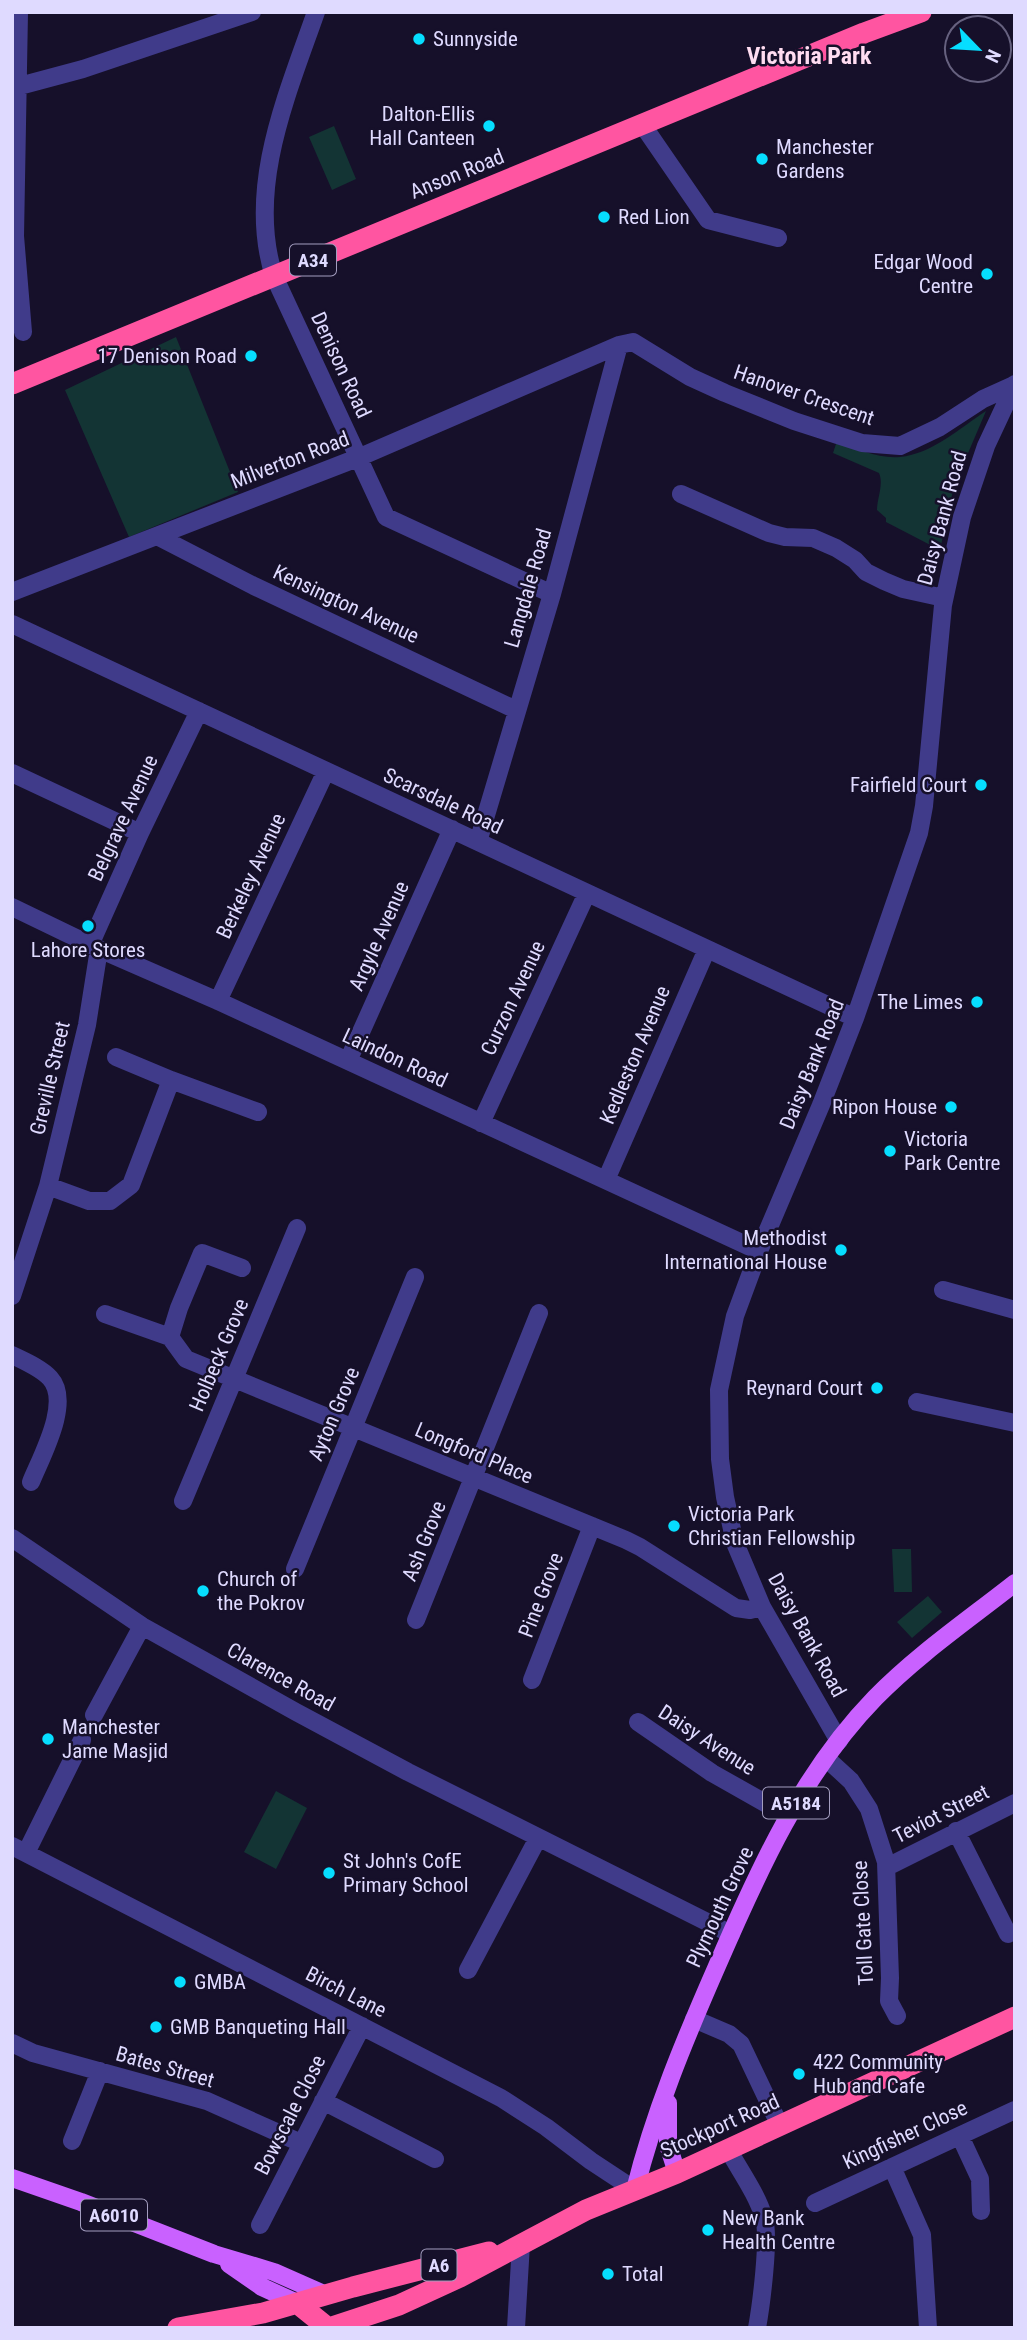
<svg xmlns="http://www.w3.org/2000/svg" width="1027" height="2340" font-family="'Roboto Condensed',sans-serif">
  <rect width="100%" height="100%" fill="#16102a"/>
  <!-- park -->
  <path fill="#133434" d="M334,126L356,179L332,190L309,137Z
    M176,337L238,492L129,537L65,390Z
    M986,411L954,486L940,550L886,522V518L877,510C877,498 884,484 879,473L833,453L837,441C856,449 879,459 900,457C932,454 960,428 986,411Z
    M892,1549H911L912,1592H894Z
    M928,1596L942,1612L912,1638L897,1622Z
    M276,1791L307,1808L276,1869L244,1852Z"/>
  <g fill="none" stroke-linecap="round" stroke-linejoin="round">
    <!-- minor -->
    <path stroke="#403b8a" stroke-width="18" d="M19,12L15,236L23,332
      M316,12C287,95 246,188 274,276L386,517L552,594
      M12,88L83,69L252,12
      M642,124L708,220L778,238
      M681,494L769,533L785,537L813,538L836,548L855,560L866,572L884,581L903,589L944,598
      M157,536L254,586L516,710
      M12,592L360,457L619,345L633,342L690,377L725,393L794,421L862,443L900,446L940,427L983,399L1014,385
      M12,624L855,1018
      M12,773L140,833
      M478,842L552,594L619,345
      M12,907L99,949L218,1001L759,1251
      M90,945L140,833L199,711
      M218,1001L326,771
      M116,1057L171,1080
      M348,1061L452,829
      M481,1123L587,893
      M606,1180L707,949
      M48,1186L89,1201H110L131,1185L171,1080L258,1112
      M943,1290L1015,1310
      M12,1296L48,1186L87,1025L99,949
      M105,1314L170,1337L186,1359L626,1540L640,1547L736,1608L750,1610L762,1607
      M170,1337L179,1308L202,1253L242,1268
      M12,1355C24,1361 41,1368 50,1378C72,1402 41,1457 31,1482
      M917,1402L1015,1423
      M183,1501L297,1228
      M12,1538L142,1626L296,1712L408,1772L731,1934
      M295,1569L415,1277
      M416,1620L539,1313
      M532,1680L592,1526
      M94,1715L142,1626
      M638,1722L712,1773L788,1816
      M839,1741L762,1607L735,1543L725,1497L720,1459L719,1390L735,1316L759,1251L821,1105L855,1018L919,833L924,806L943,605L962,517L986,446L1015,384
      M827,1759L851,1781L869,1809L886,1862L890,1978L889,2001L897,2016
      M956,1831L1008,1934
      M12,1846L501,2098L546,2127L591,2161L635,2190
      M26,1853L82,1740
      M887,1867L1015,1803
      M468,1970L538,1838
      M694,2019L729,2034L741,2044L780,2126
      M12,2043L33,2053L207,2101L301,2143
      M323,2101L435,2159
      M960,2136L980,2179L981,2211
      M72,2141L100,2071
      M728,2149C740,2171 757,2194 764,2218C770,2238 761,2306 757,2328
      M892,2167L922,2235L928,2328
      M815,2203L1015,2110
      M260,2225L362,2026
      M516,2328L521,2244"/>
    <!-- major -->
    <path stroke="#c961ff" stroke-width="18" d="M668,2103V2145L677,2173
      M12,2178L81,2202L214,2254L274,2272L326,2295
      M635,2190C654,2113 685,2039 717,1966C758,1871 802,1773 875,1698C917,1655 968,1620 1015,1583
      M229,2264L262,2287L297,2303"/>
    <!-- highway -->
    <path stroke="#ff55a1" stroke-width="21" d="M12,384L864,33L921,12
      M297,2303L328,2328
      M178,2328L263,2313L353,2287L489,2252
      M329,2328L399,2305L460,2277L586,2210L677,2173L1015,2017"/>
  </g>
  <!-- markers -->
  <g fill="#06deff" stroke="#16102a" stroke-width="2.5">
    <circle cx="419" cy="39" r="7"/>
    <circle cx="489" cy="126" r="7"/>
    <circle cx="762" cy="159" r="7"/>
    <circle cx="604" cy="217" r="7"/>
    <circle cx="987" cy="274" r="7"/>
    <circle cx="251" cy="356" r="7"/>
    <circle cx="981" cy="785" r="7"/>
    <circle cx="88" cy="926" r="7"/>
    <circle cx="977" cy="1002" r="7"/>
    <circle cx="951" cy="1107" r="7"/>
    <circle cx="890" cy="1151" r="7"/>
    <circle cx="841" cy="1250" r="7"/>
    <circle cx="877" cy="1388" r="7"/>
    <circle cx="674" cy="1526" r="7"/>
    <circle cx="203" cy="1591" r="7"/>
    <circle cx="48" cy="1739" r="7"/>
    <circle cx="329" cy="1873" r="7"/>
    <circle cx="180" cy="1982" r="7"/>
    <circle cx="156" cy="2027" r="7"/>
    <circle cx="799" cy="2074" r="7"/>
    <circle cx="708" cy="2230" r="7"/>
    <circle cx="608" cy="2274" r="7"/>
  </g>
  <g text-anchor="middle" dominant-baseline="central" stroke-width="5" stroke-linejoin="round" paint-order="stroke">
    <!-- shield labels -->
    <g fill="#16102a" stroke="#a39dbf" stroke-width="2">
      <rect x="290" y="244.5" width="46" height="31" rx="5"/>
      <rect x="763" y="1787.5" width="66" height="31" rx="5"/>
      <rect x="81" y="2199.5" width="66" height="31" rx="5"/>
      <rect x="421.5" y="2249.5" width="35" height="31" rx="5"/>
    </g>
    <g font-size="19" font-weight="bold" fill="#dfdaff">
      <text x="313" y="260">A34</text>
      <text x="796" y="1803">A5184</text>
      <text x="114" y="2215">A6010</text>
      <text x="439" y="2265">A6</text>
    </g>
    <!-- poi labels -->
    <g font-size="21" fill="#dfdaff" stroke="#16102a" text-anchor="start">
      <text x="433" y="39">Sunnyside</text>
      <text x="475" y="114" text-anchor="end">Dalton-Ellis<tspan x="475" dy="24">Hall Canteen</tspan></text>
      <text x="776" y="147">Manchester<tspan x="776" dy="24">Gardens</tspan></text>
      <text x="618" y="217">Red Lion</text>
      <text x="973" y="262" text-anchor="end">Edgar Wood<tspan x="973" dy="24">Centre</tspan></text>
      <text x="237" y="356" text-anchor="end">17 Denison Road</text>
      <text x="967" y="785" text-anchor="end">Fairfield Court</text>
      <text x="88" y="950" text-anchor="middle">Lahore Stores</text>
      <text x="963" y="1002" text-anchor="end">The Limes</text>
      <text x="937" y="1107" text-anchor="end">Ripon House</text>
      <text x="904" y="1139">Victoria<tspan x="904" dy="24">Park Centre</tspan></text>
      <text x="827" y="1238" text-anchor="end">Methodist<tspan x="827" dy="24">International House</tspan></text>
      <text x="863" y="1388" text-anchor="end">Reynard Court</text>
      <text x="688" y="1514">Victoria Park<tspan x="688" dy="24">Christian Fellowship</tspan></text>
      <text x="217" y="1579">Church of<tspan x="217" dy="24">the Pokrov</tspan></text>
      <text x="62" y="1727">Manchester<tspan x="62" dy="24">Jame Masjid</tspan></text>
      <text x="343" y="1861">St John's CofE<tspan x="343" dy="24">Primary School</tspan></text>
      <text x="194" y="1982">GMBA</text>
      <text x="170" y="2027">GMB Banqueting Hall</text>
      <text x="813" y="2062">422 Community<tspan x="813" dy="24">Hub and Cafe</tspan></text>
      <text x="722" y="2218">New Bank<tspan x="722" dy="24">Health Centre</tspan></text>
      <text x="622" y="2274">Total</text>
    </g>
    <!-- street labels -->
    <g font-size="21" fill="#dfdaff" stroke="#16102a">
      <text transform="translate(457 174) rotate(-22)">Anson Road</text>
      <text transform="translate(341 365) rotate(65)">Denison Road</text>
      <text transform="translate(804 395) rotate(19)">Hanover Crescent</text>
      <text transform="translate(290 460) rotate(-21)">Milverton Road</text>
      <text transform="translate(942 518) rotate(-75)">Daisy Bank Road</text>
      <text transform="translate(528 588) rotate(-74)">Langdale Road</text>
      <text transform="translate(346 604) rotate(25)">Kensington Avenue</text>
      <text transform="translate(443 801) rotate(25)">Scarsdale Road</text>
      <text transform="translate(123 818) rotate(-65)">Belgrave Avenue</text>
      <text transform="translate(251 876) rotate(-65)">Berkeley Avenue</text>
      <text transform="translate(379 936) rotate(-66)">Argyle Avenue</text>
      <text transform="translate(513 998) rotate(-65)">Curzon Avenue</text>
      <text transform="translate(635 1055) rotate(-67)">Kedleston Avenue</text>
      <text transform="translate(395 1058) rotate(25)">Laindon Road</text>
      <text transform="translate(812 1064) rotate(-68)">Daisy Bank Road</text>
      <text transform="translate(50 1078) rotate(-77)">Greville Street</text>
      <text transform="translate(219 1355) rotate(-67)">Holbeck Grove</text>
      <text transform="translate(334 1414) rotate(-67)">Ayton Grove</text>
      <text transform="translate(474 1453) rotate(23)">Longford Place</text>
      <text transform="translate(424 1541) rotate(-68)">Ash Grove</text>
      <text transform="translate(541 1595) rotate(-69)">Pine Grove</text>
      <text transform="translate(807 1635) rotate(61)">Daisy Bank Road</text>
      <text transform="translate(281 1677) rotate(29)">Clarence Road</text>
      <text transform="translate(707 1740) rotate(33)">Daisy Avenue</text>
      <text transform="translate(941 1814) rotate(-27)">Teviot Street</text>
      <text transform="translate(720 1907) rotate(-65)">Plymouth Grove</text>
      <text transform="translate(863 1923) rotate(-93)">Toll Gate Close</text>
      <text transform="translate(346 1992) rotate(27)">Birch Lane</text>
      <text transform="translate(165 2067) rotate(16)">Bates Street</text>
      <text transform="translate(290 2115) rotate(-63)">Bowscale Close</text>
      <text transform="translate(720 2126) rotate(-24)">Stockport Road</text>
      <text transform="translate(905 2135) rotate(-25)">Kingfisher Close</text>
    </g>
    <!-- quarter labels -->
    <g font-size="24" font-weight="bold" fill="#ffdcf1" stroke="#16102a">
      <text x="809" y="56">Victoria Park</text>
    </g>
  </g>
  <!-- border -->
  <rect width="1027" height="2340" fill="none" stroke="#dfdaff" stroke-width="28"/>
  <!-- north arrow -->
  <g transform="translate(978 49) rotate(115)"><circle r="33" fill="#16102a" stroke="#66617f" stroke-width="2"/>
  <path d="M0-5L12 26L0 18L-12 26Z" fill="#06deff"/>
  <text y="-10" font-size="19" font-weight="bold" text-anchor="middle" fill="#dfdaff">N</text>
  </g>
</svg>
